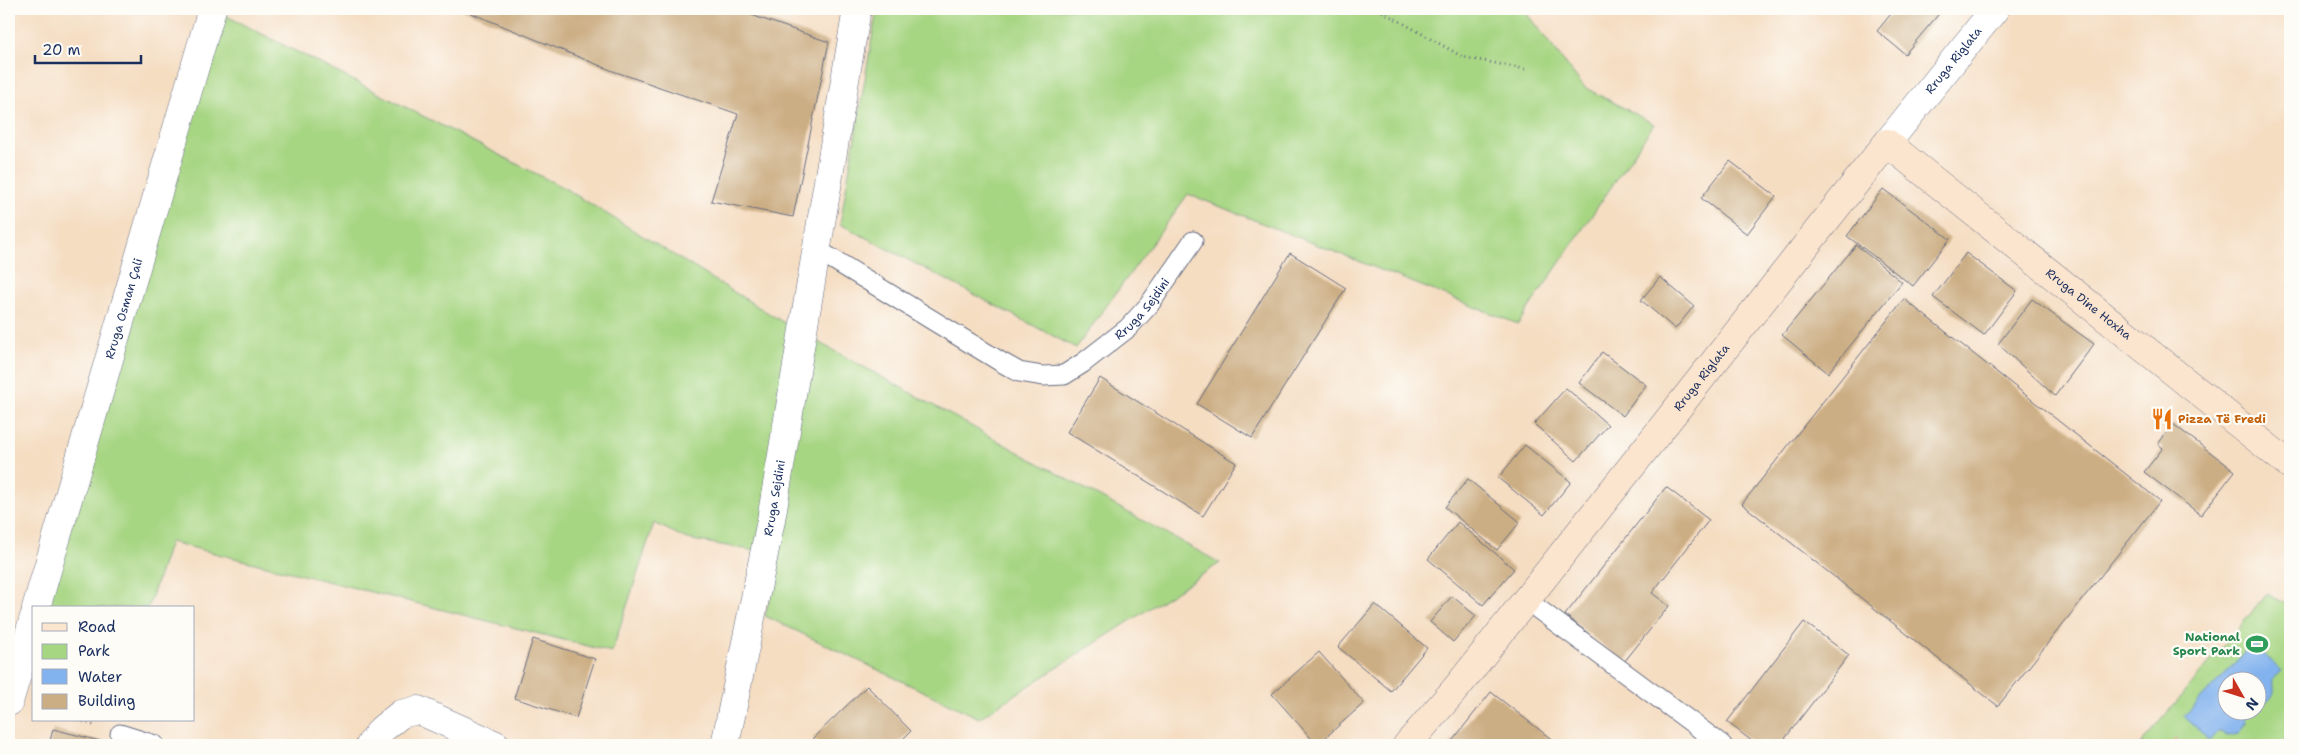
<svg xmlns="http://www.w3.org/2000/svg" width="2299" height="754" font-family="'Shantell Sans',sans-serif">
  <rect width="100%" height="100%" fill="#fdfcf7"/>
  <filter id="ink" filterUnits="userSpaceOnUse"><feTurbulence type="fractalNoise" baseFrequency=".02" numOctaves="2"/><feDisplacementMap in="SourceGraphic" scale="10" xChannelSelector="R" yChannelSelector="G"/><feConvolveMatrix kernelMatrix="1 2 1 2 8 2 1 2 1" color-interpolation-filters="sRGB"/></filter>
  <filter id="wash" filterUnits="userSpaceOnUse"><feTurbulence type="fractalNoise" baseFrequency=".0096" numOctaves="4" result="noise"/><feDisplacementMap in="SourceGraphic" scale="20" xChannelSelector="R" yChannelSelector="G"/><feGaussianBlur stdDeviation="1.12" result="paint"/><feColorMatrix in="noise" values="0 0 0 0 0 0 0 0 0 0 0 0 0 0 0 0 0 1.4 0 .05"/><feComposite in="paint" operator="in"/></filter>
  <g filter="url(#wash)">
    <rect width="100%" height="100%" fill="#f5ddc2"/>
    <!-- green -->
    <path fill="#a7d683" stroke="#618270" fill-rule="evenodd" d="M213,9L566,189L791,327L1220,563L979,718L765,616L779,555L687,539L654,523L612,652L170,542L148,608H43Z
      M877,9H1523L1584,87L1654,124L1518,324L1188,194L1076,348L840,224Z
      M2268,593L2290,607V745H2140ZM2226,682H2256V712H2226Z"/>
    <!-- water -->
    <path fill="#83b3ee" stroke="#4f71a6" d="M2254,644L2281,671L2272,679C2278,693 2271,703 2257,705L2256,682H2226V712H2243L2246,722L2238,734L2227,736L2219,731L2210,741L2184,716Z"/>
    <g id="blocks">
      <!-- building -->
      <path fill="#ccae84" d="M461,9H734L829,42L793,217L711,201L738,114L613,71Z
        M1895,9H1943L1905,54L1877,31Z
        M1730,161L1776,196L1747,234L1701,198Z
        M1883,189L1950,239L1913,286L1847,236Z
        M1856,245L1902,282L1828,373L1782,335Z
        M1290,253L1346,288L1252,438L1197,404Z
        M1966,253L2017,291L1984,335L1933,297Z
        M1660,277L1694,306L1675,329L1641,300Z
        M1904,299L2160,501L1998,706L1742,504Z
        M2032,299L2094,344L2055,396L1998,344Z
        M1602,352L1646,385L1623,416L1579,383Z
        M1100,378L1236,463L1203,516L1067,432Z
        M1566,388L1608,425L1576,461L1534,424Z
        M2173,424L2235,471L2201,515L2144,472L2163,448L2158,444Z
        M1525,445L1571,482L1544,515L1498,478Z
        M1468,479L1520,522L1497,550L1445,507Z
        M1666,487L1709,520L1652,593L1669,606L1624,662L1565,615Z
        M1458,522L1514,569L1483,605L1428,559Z
        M1452,596L1476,616L1453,642L1430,622Z
        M1375,604L1427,648L1391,691L1338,647Z
        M1804,622L1849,655L1780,745H1757L1727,722Z
        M533,639L595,659L576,718L514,698Z
        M1319,652L1364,703L1317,745L1272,694Z
        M867,686L911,731L897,745H820L813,738Z
        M1491,692L1559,745H1449Z
        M53,729L116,745H49Z
        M2176,738L2183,745H2169Z"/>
    </g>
  </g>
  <g filter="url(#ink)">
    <use href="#blocks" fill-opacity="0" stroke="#676c81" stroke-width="1"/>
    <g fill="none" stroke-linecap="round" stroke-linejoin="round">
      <!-- service casing -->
      <g stroke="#676c81" stroke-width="21">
        <g id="service">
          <path id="s1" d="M816,249L1001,362L1019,372L1043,376L1064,375L1083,363L1128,328L1149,305L1193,241"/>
          <path d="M1526,600L1722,745"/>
          <path d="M120,734L155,745"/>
        </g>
      </g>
      <!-- minor casing -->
      <g stroke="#676c81" stroke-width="29">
        <g id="minor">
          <path d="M370,745L382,729L401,714L418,710L496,745"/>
          <path id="s2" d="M725,745L771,520L857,9"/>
        </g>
      </g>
      <!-- tertiary casing -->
      <g stroke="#676c81" stroke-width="29">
        <g id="tertiary">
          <path id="s3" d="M1887,143L1995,9"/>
          <path id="s4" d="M36,608L212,9"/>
          <path d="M9,702L34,617"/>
        </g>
      </g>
      <!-- secondary casing -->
      <g stroke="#676c81" stroke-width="29">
        <g id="secondary">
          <path id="s5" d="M1407,745L1458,686L1887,143L2290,465"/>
        </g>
      </g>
      <!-- path -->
      <path stroke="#676c81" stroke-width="3" stroke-dasharray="1 4" stroke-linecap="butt" d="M1378,9L1463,57L1525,69
        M78,720L94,725"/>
      <!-- service -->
      <use href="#service" stroke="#fff" stroke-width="19"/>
      <!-- minor -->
      <use href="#minor" stroke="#fff" stroke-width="28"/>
      <!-- tertiary -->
      <use href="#tertiary" stroke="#fff" stroke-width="28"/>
      <!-- secondary -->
      <use href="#secondary" stroke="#fce5cf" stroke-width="28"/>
    </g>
  </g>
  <!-- icons -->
  <defs>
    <g id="restaurant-bare" transform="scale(1.725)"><path d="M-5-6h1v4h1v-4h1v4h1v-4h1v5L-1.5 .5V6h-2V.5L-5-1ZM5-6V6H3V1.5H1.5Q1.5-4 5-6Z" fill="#e8710a" stroke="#fdfcf7" stroke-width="2.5" paint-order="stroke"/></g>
    <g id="stadium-bare" transform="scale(1.725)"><path d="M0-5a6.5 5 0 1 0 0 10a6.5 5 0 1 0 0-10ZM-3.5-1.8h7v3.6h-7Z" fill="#2e9e5b" stroke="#fdfcf7" stroke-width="2.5" paint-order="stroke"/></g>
  </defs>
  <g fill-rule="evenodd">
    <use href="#restaurant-bare" x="2162" y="419"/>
    <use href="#stadium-bare" x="2257" y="644"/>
  </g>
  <g text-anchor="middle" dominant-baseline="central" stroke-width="4.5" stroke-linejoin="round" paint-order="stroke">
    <!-- street labels -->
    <g font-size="12" fill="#1b2f5e" stroke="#fdfcf7">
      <text stroke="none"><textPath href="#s3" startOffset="106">Rruga Riglata</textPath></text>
      <text stroke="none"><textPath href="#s5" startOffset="1028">Rruga Dine Hoxha</textPath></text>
      <text stroke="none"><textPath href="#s4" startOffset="312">Rruga Osman Çali</textPath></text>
      <text stroke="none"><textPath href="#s1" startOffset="386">Rruga Sejdini</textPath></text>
      <text stroke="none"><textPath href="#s5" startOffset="471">Rruga Riglata</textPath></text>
      <text stroke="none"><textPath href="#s2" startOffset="252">Rruga Sejdini</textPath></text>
    </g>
    <!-- food labels -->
    <g font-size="12" font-weight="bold" fill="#c56008" stroke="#fdfcf7" text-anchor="start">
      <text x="2178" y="419">Pizza Të Fredi</text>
    </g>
    <!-- leisure labels -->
    <g font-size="12" font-weight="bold" fill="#27864d" stroke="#fdfcf7" text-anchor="end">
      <text x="2240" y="637">National<tspan x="2240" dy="14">Sport Park</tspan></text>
    </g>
  </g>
  <!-- margin -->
  <rect width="2299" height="754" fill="none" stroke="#fdfcf7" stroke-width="30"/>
  <!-- legend -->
  <rect x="32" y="606" width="162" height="115" fill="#fdfcf7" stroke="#a3aaba"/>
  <rect x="42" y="623" width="25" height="8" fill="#fce5cf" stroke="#a3aaba"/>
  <text x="78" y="632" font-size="15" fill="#1b2f5e">Road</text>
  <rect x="42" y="644" width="25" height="15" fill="#a7d683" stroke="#a3aaba"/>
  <text x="78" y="656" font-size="15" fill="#1b2f5e">Park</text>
  <rect x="42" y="669" width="25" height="15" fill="#83b3ee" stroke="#a3aaba"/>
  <text x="78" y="682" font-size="15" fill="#1b2f5e">Water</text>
  <rect x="42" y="694" width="25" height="15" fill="#ccae84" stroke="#a3aaba"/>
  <text x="78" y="706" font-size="15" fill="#1b2f5e">Building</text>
  <!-- north arrow -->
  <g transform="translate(2242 696) rotate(129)"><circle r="24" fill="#fdfcf7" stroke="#a3aaba"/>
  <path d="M0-4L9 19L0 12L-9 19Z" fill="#c8321e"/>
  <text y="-8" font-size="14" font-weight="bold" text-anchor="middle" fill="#1b2f5e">N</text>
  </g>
  <!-- scale -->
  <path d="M35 55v8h106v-8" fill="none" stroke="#1b2f5e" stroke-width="2.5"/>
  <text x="42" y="55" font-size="15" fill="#1b2f5e" stroke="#fdfcf7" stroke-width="4" paint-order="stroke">20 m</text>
</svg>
